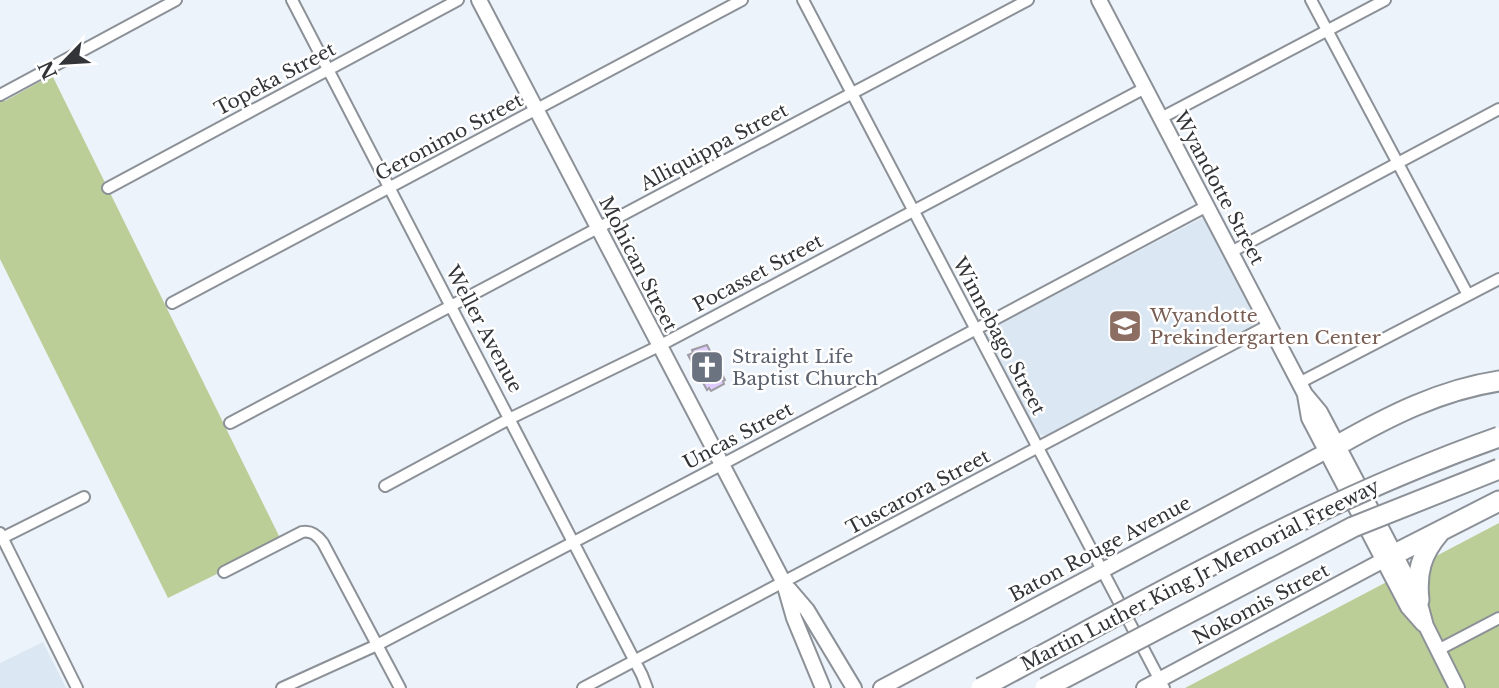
<svg xmlns="http://www.w3.org/2000/svg" width="1499" height="688" font-family="'Libre Baskerville',serif">
  <rect width="100%" height="100%" fill="#edf3fa"/>
  <!-- built -->
  <path fill="#dbe7f3" d="M1202,218L1206,220L1257,316L1253,328L1047,436L1037,434L989,344L986,335L988,330Z
    M43,642L66,688H0V663Z"/>
  <!-- green -->
  <path fill="#bcce97" d="M52,75L282,542L168,598L0,259V99L5,101Z
    M1499,523V688H1185Z"/>
  <!-- building -->
  <path fill="#deccfc" stroke="#9f9ca3" stroke-width="2" d="M707,345L725,380L723,381L724,384L711,391L709,388L707,390L688,355L693,353L692,350Z"/>
  <g fill="none" stroke-linecap="round" stroke-linejoin="round">
    <!-- street casing -->
    <g stroke="#8c9198" stroke-width="14">
      <path id="street" d="M292,0L642,675L647,688
        M803,0L1164,688
        M1311,0L1468,295
        M0,95L176,0
        M1161,118L1385,0
        M108,188L458,0
        M1231,252L1499,109
        M172,303L742,0
        M1299,383L1499,279
        M230,423L1028,0
        M385,486L511,418L659,346L1145,88
        M0,533L77,688
        M0,539L84,497
        M224,572L302,532C312,530 318,536 323,543L400,688
        M1438,650L1499,618
        M282,688L377,645L721,465L1207,206
        M583,688L1269,325"/>
    </g>
    <!-- secondary casing -->
    <g stroke="#8c9198" stroke-width="18">
      <path id="secondary" d="M479,0L784,583L794,618L823,688
        M1099,0L1305,394L1320,412L1419,600L1426,626L1457,688
        M1305,395L1309,418L1408,607L1423,624
        M789,589L807,610L854,688
        M881,688L1338,445
        M1144,688L1395,554"/>
    </g>
    <!-- highway casing -->
    <g stroke="#8c9198" stroke-width="23">
      <path id="highway" d="M1338,445C1389,416 1440,390 1499,381
        M1395,554L1499,501
        M1419,600C1416,573 1421,554 1439,533"/>
    </g>
    <!-- street -->
    <use href="#street" stroke="#fff" stroke-width="10"/>
    <!-- secondary -->
    <use href="#secondary" stroke="#fff" stroke-width="14"/>
    <!-- highway -->
    <use href="#highway" stroke="#fff" stroke-width="19"/>
    <!-- highway-bridge casing -->
    <g stroke="#8c9198" stroke-width="23" stroke-linecap="butt">
      <path id="highway-bridge" d="M981,688C1151,598 1317,501 1499,437
        M1045,688L1353,527L1499,469"/>
    </g>
    <!-- highway-bridge -->
    <use href="#highway-bridge" stroke="#fff" stroke-width="19"/>
  </g>
  <!-- icons -->
  <defs>
    <g id="school-square" transform="scale(1.75)"><rect x="-9" y="-9" width="18" height="18" rx="4" fill="#8d6e63" stroke="#fff"/><path d="M0-5L7-2L0 1L-7-2ZM-4 1L0 2.5L4 1V4Q0 6-4 4Z" fill="#fff"/></g>
    <g id="church-square" transform="scale(1.75)"><rect x="-9" y="-9" width="18" height="18" rx="4" fill="#6b7280" stroke="#fff"/><path d="M-1.2-6h2.4v3.5h3.3v2.4h-3.3V6h-2.4V-.1h-3.3v-2.4h3.3Z" fill="#fff"/></g>
  </defs>
  <g fill-rule="evenodd">
    <use href="#school-square" x="1125" y="326"/>
    <use href="#church-square" x="707" y="367"/>
  </g>
  <g text-anchor="middle" dominant-baseline="central" stroke-width="5" stroke-linejoin="round" paint-order="stroke">
    <!-- street labels -->
    <g font-size="19" fill="#323437" stroke="#fff">
      <text transform="translate(275 79) rotate(-28)">Topeka Street</text>
      <text transform="translate(449 137) rotate(-28)">Geronimo Street</text>
      <text transform="translate(714 147) rotate(-28)">Alliquippa Street</text>
      <text transform="translate(1219 188) rotate(62)">Wyandotte Street</text>
      <text transform="translate(638 264) rotate(63)">Mohican Street</text>
      <text transform="translate(758 273) rotate(-28)">Pocasset Street</text>
      <text transform="translate(484 329) rotate(62)">Weller Avenue</text>
      <text transform="translate(999 336) rotate(62)">Winnebago Street</text>
      <text transform="translate(738 436) rotate(-28)">Uncas Street</text>
      <text transform="translate(918 492) rotate(-28)">Tuscarora Street</text>
      <text transform="translate(1100 549) rotate(-28)">Baton Rouge Avenue</text>
      <text transform="translate(1200 575) rotate(-27)">Martin Luther King Jr Memorial Freeway</text>
      <text transform="translate(1261 604) rotate(-28)">Nokomis Street</text>
    </g>
    <!-- education labels -->
    <g font-size="19" fill="#785e54" stroke="#fff" text-anchor="start">
      <text x="1150" y="315">Wyandotte<tspan x="1150" dy="22">Prekindergarten Center</tspan></text>
    </g>
    <!-- worship labels -->
    <g font-size="19" fill="#5b616d" stroke="#fff" text-anchor="start">
      <text x="732" y="356">Straight Life<tspan x="732" dy="22">Baptist Church</tspan></text>
    </g>
  </g>
  <!-- north arrow -->
  <g transform="translate(63 63) rotate(245)" stroke="#ffffff" stroke-width="5" paint-order="stroke">
  <path d="M0-5L12 26L0 18L-12 26Z" fill="#323437"/>
  <text y="-10" font-size="19" font-weight="bold" text-anchor="middle" fill="#323437">N</text>
  </g>
</svg>
